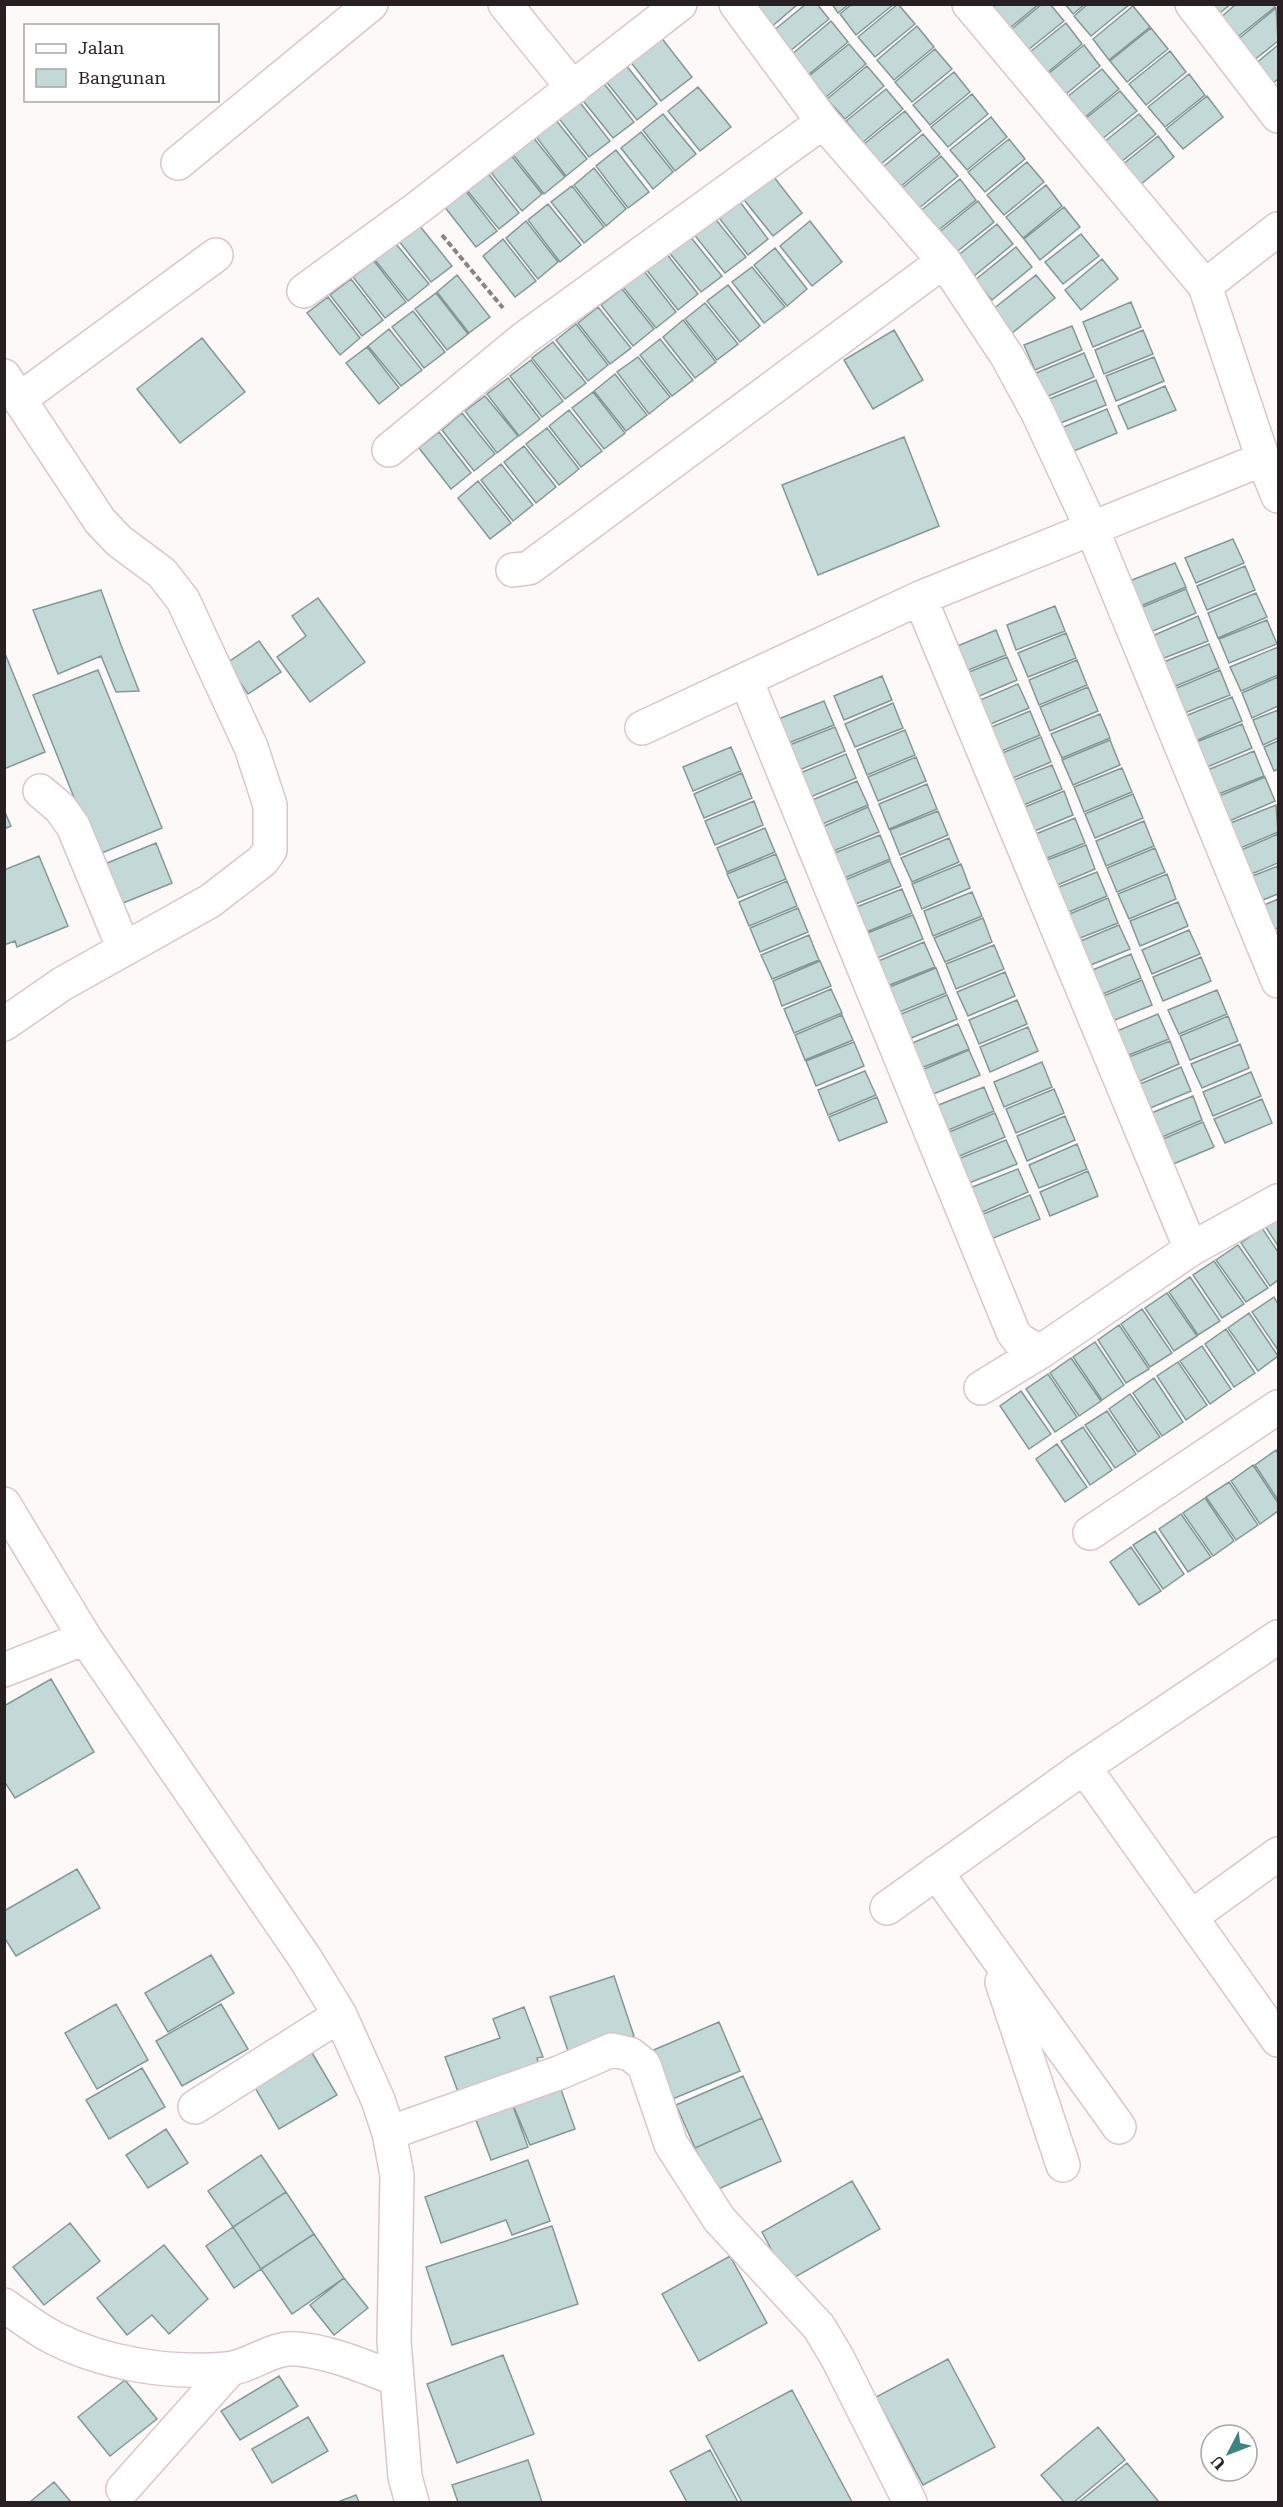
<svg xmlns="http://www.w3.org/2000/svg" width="1283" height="2507" font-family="'Roboto Serif',serif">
  <rect width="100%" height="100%" fill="#fdf9f9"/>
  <!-- building -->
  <path fill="#c3d9d7" stroke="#839897" stroke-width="1.5" d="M756,4H798L770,28Z
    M806,4H817L829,19L789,52L773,31Z
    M832,4H849L838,13Z
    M852,4H894L856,35L840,14Z
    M898,4L915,24L875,57L858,37Z
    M997,4H1039L1005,32L989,11Z
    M1042,4H1050L1064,21L1023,54L1007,33Z
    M1065,4H1085L1073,14Z
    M1088,4H1130L1091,36L1074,16Z
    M1207,4H1231L1216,16Z
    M1236,4H1273L1275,7L1235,39L1219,19Z
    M1133,6L1150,27L1109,60L1093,39Z
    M1276,8L1278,41L1253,61L1236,41Z
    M831,21L848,42L808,75L791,55Z
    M1066,23L1082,44L1042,77L1025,56Z
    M917,26L934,47L894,80L877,60Z
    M1151,28L1168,49L1127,82L1110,61Z
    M660,36L692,77L661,101L629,60Z
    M849,44L866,64L826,97L809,76Z
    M1084,45L1100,66L1060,99L1043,78Z
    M1278,45V79L1272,84L1255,64Z
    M935,49L952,69L912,102L895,82Z
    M1170,51L1186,72L1146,105L1129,84Z
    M625,64L657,104L637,120L604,79Z
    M867,66L884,86L845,119L827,99Z
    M1102,69L1119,89L1079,122L1062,101Z
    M954,72L970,92L930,125L913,105Z
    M1189,74L1205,95L1165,127L1148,107Z
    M602,81L634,122L613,138L581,98Z
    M698,87L731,127L700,151L668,111Z
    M886,89L903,109L863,142L846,121Z
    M1120,91L1137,111L1097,143L1080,123Z
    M972,94L988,114L948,147L931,127Z
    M1207,96L1223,117L1183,149L1166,129Z
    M578,100L610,141L589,157L557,116Z
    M905,111L921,131L881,164L864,144Z
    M663,114L696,154L675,171L643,130Z
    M1139,114L1156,134L1116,166L1099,146Z
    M991,117L1007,137L967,170L950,150Z
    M555,119L587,159L566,176L534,134Z
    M641,132L673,172L653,189L621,148Z
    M923,134L940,154L900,187L883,167Z
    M532,136L565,177L544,194L511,152Z
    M1158,136L1174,157L1134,190L1117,169Z
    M1009,139L1025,159L985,192L968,172Z
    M616,150L649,192L628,208L596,166Z
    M510,154L542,194L522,211L489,170Z
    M941,156L958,176L918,209L901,189Z
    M1027,162L1044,182L1004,215L987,195Z
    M594,168L626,209L606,226L574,185Z
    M487,172L519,213L499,229L466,189Z
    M770,172L802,213L773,236L741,196Z
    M960,179L976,200L936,232L919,212Z
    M1046,185L1062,206L1023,238L1006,217Z
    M572,186L604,227L584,243L551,202Z
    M464,189L497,231L476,247L444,206Z
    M737,198L768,239L748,255L716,214Z
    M978,201L994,222L954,254L937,234Z
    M548,204L581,245L560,262L528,220Z
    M1064,207L1080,227L1040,260L1024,239Z
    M713,216L746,257L725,273L692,232Z
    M526,221L558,262L538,279L506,238Z
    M810,221L842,262L812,286L780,246Z
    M997,224L1013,244L973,277L956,257Z
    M419,225L452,266L431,282L399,241Z
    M1081,234L1099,256L1063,284L1045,262Z
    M689,235L722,276L701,292L668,251Z
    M503,239L536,281L515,297L483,256Z
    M396,244L429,284L408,301L375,260Z
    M1016,247L1032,267L992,300L975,280Z
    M775,248L807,289L787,306L754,265Z
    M666,253L698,294L678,310L646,269Z
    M1102,259L1118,279L1081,310L1065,290Z
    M374,261L406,302L385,318L353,277Z
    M752,267L785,307L764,323L732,282Z
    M644,271L676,312L656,328L623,287Z
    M457,275L490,317L469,333L437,292Z
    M1036,275L1055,298L1011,334L992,310Z
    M351,279L383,320L362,336L330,295Z
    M728,285L760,326L740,342L707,301Z
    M622,289L654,329L633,346L601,305Z
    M436,293L468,334L447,350L415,309Z
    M328,297L360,338L340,355L307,313Z
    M1131,302L1141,327L1093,347L1083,322Z
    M705,303L738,344L717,360L685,319Z
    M598,307L631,348L610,364L578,323Z
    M413,311L445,352L424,368L392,327Z
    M683,320L716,362L695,378L663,337Z
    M576,324L608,365L588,381L556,340Z
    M1072,326L1082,350L1035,370L1024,345Z
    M389,329L422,370L401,386L368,346Z
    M894,330L923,380L873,409L844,360Z
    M1143,330L1153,354L1104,374L1095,350Z
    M202,338L245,392L180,443L137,389Z
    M660,339L693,380L672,396L640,355Z
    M553,342L586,383L565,399L532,358Z
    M367,347L399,388L379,404L346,363Z
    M1084,353L1094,377L1046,397L1036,373Z
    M638,357L670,397L649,414L617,372Z
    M1154,357L1164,381L1116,401L1106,376Z
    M531,360L563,401L542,417L510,376Z
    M615,374L647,415L626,431L594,391Z
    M508,378L540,419L519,436L487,394Z
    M1096,380L1106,405L1058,424L1047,400Z
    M1165,386L1176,410L1128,429L1118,406Z
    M593,392L625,433L604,449L572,408Z
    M485,396L518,436L497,453L465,411Z
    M1107,409L1117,433L1069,453L1059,429Z
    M569,410L602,451L581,467L549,426Z
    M462,413L495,454L474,471L442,430Z
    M547,428L579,469L559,485L526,444Z
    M439,432L471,473L451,489L419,448Z
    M904,437L939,526L818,575L782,485Z
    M524,446L556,487L536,503L504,462Z
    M501,464L533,505L513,521L481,480Z
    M478,481L511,523L490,539L458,498Z
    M1233,539L1244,563L1196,583L1185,558Z
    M1175,563L1186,587L1138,607L1127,582Z
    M1245,566L1255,590L1207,610L1197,586Z
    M1186,589L1196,613L1148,633L1138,609Z
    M101,590L121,645L139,691L116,692L101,656L58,674L33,610Z
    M1256,593L1267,617L1218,638L1208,613Z
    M318,598L365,662L310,702L277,657L306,636L292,616Z
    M1055,606L1065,631L1016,650L1007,625Z
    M1198,616L1208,641L1159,660L1150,637Z
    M1267,620L1277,644L1229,663L1219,639Z
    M996,630L1006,655L958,674L948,650Z
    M1066,633L1076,658L1028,677L1018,653Z
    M259,641L281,672L248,694L227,663Z
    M1209,644L1219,668L1171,688L1161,663Z
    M1278,647V675L1241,691L1230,667Z
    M4,651L45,752L4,769Z
    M1007,657L1017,680L970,700L959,676Z
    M1077,660L1087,685L1039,705L1029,680Z
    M98,670L162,828L97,855L33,695Z
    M1220,670L1230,695L1182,714L1172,690Z
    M882,676L892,700L844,720L834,696Z
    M1278,677V706L1252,718L1242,693Z
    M1018,684L1029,708L981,728L971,704Z
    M1088,687L1098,711L1050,731L1040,707Z
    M1232,697L1242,721L1193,742L1183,717Z
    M824,701L834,725L786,744L776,720Z
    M893,703L903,728L855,747L845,724Z
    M1278,710V738L1263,745L1253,720Z
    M1030,711L1040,735L992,755L982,731Z
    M1100,714L1110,738L1062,758L1051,734Z
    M1242,724L1252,748L1205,768L1194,743Z
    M835,727L845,751L797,771L787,746Z
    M905,730L915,755L867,775L857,750Z
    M1041,737L1051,762L1003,782L993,757Z
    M1110,740L1120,765L1073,785L1062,760Z
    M1278,741V769L1274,771L1264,747Z
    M731,747L741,771L693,791L683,767Z
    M1254,751L1264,776L1216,795L1205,771Z
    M846,754L856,778L808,798L798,774Z
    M916,757L926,781L878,801L868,777Z
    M1052,765L1062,789L1014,809L1004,784Z
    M1122,768L1132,792L1084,812L1074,787Z
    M742,773L752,798L704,818L694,794Z
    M1265,777L1275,801L1227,822L1217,797Z
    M857,781L868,805L820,825L810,801Z
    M927,784L937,809L889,829L879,804Z
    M1064,791L1073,815L1025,835L1015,811Z
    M1133,794L1143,818L1095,838L1085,814Z
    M754,801L763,825L715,845L705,821Z
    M1276,805L1278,832L1238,849L1228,824Z
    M868,807L879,832L831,852L820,828Z
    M4,810L11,826L4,829Z
    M938,811L948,835L900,855L890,830Z
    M1075,818L1085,843L1037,862L1026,838Z
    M1144,821L1154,846L1106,866L1096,841Z
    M765,828L775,852L727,872L717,848Z
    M1278,834V863L1249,875L1239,851Z
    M880,835L890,859L842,879L832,854Z
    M949,838L959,862L912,882L901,858Z
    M156,843L172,883L116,906L100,866Z
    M1086,845L1095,869L1048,889L1037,864Z
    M1155,848L1165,872L1117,892L1107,868Z
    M776,854L786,879L738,898L727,874Z
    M39,856L68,926L17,947L15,941L4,945V870Z
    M890,861L901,886L853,905L843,881Z
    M961,864L970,888L922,909L912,884Z
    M1278,866V894L1260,901L1250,877Z
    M1097,872L1107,896L1059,916L1049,891Z
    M1167,874L1176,899L1129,919L1118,894Z
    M787,881L797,906L749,926L739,902Z
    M902,889L912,913L864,933L854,908Z
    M972,892L982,916L933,936L924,911Z
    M1108,898L1118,923L1070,942L1060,918Z
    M1278,899V928L1272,930L1262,906Z
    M1178,902L1188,926L1140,946L1130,921Z
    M798,908L808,932L760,952L750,928Z
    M913,915L923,939L875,959L865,934Z
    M983,918L992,942L945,962L934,938Z
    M1119,925L1130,949L1081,969L1071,945Z
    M1189,930L1200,954L1152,974L1142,950Z
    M809,935L819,960L772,979L761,955Z
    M924,942L935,967L887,986L876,962Z
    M994,945L1004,969L956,989L946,964Z
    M1131,954L1141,978L1093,998L1083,974Z
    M1201,957L1211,981L1163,1001L1153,977Z
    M820,961L831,986L782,1006L773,981Z
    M936,968L946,993L897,1013L887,988Z
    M1005,972L1015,996L968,1016L957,992Z
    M1142,980L1152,1005L1105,1024L1094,1000Z
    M831,989L842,1013L794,1033L784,1009Z
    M1217,990L1227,1014L1179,1034L1168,1010Z
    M947,995L957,1019L909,1039L899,1015Z
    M1017,1000L1027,1024L979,1044L969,1020Z
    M1158,1014L1169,1039L1121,1058L1110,1034Z
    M842,1015L853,1040L805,1060L795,1035Z
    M1228,1016L1238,1041L1190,1060L1180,1036Z
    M958,1024L969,1049L921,1068L910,1044Z
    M1028,1027L1038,1051L990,1072L980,1047Z
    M1170,1041L1179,1064L1131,1085L1121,1060Z
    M854,1042L864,1066L816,1086L806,1061Z
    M1240,1044L1249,1068L1202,1088L1191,1064Z
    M969,1050L980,1075L931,1095L922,1070Z
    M1042,1062L1052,1087L1004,1107L994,1082Z
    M1181,1067L1191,1091L1143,1111L1133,1087Z
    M865,1071L876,1095L828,1115L818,1090Z
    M1251,1072L1261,1096L1213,1116L1203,1092Z
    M984,1087L994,1111L946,1131L936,1106Z
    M1054,1089L1064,1113L1016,1133L1006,1109Z
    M1193,1096L1202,1120L1155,1140L1144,1116Z
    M877,1097L887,1122L839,1141L829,1117Z
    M1262,1099L1272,1123L1225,1143L1214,1119Z
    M995,1113L1005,1137L957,1157L947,1133Z
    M1065,1116L1075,1140L1027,1161L1017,1136Z
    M1203,1122L1214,1147L1166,1167L1156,1142Z
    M1006,1140L1017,1164L969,1183L958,1159Z
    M1077,1144L1087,1169L1039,1188L1029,1165Z
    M1018,1169L1028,1192L980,1213L970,1188Z
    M1088,1171L1098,1196L1050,1216L1040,1192Z
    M1030,1195L1040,1219L991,1239L981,1215Z
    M1278,1217V1246L1265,1226Z
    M1262,1228L1278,1252V1280L1270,1286L1241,1243Z
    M1238,1245L1268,1288L1246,1302L1216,1260Z
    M1214,1261L1244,1304L1222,1318L1193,1275Z
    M1190,1277L1220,1321L1198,1335L1169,1292Z
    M1167,1293L1197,1336L1174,1351L1145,1308Z
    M1274,1297L1278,1304V1350L1252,1312Z
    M1142,1309L1172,1353L1150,1367L1121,1324Z
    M1249,1313L1278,1356L1258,1371L1228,1328Z
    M1119,1325L1149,1369L1126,1383L1098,1340Z
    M1226,1329L1255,1373L1234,1387L1205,1344Z
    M1095,1342L1124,1385L1102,1400L1073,1357Z
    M1202,1346L1231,1389L1210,1404L1180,1361Z
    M1071,1358L1101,1401L1079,1416L1050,1373Z
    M1178,1362L1207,1405L1186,1420L1157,1376Z
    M1048,1374L1077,1417L1055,1432L1026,1389Z
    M1154,1378L1183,1422L1162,1436L1133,1393Z
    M1021,1391L1051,1434L1029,1449L1000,1406Z
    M1130,1394L1160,1437L1138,1452L1109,1409Z
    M1107,1411L1136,1454L1115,1468L1085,1425Z
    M1083,1427L1112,1470L1090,1485L1061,1441Z
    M1057,1444L1087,1487L1065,1502L1036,1459Z
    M1276,1450L1278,1454V1500L1255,1465Z
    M1253,1465L1278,1503V1511L1260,1524L1231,1481Z
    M1229,1482L1258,1525L1236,1540L1206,1497Z
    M1205,1498L1234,1541L1213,1556L1183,1513Z
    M1181,1514L1211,1557L1188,1572L1159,1529Z
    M1155,1531L1184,1574L1163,1589L1133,1545Z
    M1131,1547L1161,1591L1139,1605L1110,1562Z
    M51,1679L94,1752L15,1798L4,1781V1706Z
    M77,1869L100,1908L16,1956L4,1937V1911Z
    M211,1955L234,1993L168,2032L145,1993Z
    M614,1976L634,2036L570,2057L550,1997Z
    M116,2004L148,2060L97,2089L65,2033Z
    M221,2004L248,2049L182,2086L156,2041Z
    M524,2007L543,2057L537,2058L541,2071L461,2100L445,2057L500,2038L493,2019Z
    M719,2022L740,2071L670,2100L649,2052Z
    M308,2046L337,2095L279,2129L250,2079Z
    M142,2068L165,2107L109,2139L86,2100Z
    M743,2076L762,2118L695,2148L676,2105Z
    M558,2081L575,2129L530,2145L510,2098Z
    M510,2098L528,2147L491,2160L473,2112Z
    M762,2118L781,2161L714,2191L695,2148Z
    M166,2129L188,2163L148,2188L126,2155Z
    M261,2155L286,2192L233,2227L208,2191Z
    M528,2160L550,2221L512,2235L506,2220L441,2243L425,2197Z
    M852,2181L880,2229L788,2281L762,2232Z
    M286,2192L314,2234L261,2269L233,2227Z
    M70,2223L100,2261L44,2305L13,2267Z
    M552,2226L578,2304L452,2345L426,2267Z
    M233,2227L261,2269L234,2288L206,2246Z
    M314,2234L344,2278L292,2314L261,2269Z
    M164,2245L208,2299L169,2334L152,2315L127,2335L97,2298Z
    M730,2256L767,2323L699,2361L662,2294Z
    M344,2278L368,2308L334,2335L310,2305Z
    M503,2355L534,2434L457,2463L427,2384Z
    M948,2359L995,2447L923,2485L876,2397Z
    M279,2376L298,2406L240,2440L221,2411Z
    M125,2380L157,2419L110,2456L78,2417Z
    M792,2390L852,2502H742L706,2436Z
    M308,2417L328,2451L272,2483L252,2449Z
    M1098,2427L1125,2460L1074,2502H1064L1041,2475Z
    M710,2450L738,2502H687L670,2471Z
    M528,2460L542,2502H458L452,2485Z
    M1127,2463L1159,2502H1079Z
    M54,2482L71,2502H30Z
    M356,2495L359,2502H338Z"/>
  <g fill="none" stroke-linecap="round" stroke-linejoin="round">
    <!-- minor casing -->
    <g stroke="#dac6c9" stroke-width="36">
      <path id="minor" d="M505,4L573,88
        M736,4L823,122L944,261L1007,356L1038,413L1092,529L1278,981
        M969,4L1205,286L1263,459L1278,496
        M1192,4L1278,116
        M178,163L371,4
        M1205,286L1278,229
        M304,291L419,207L680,4
        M4,376L100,521L119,541L162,573L183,600L251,747L270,805V850L262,861L210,901L62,984L4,1024
        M20,399L216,255
        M389,450L526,337L823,122
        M513,570L529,568L944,261
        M920,598L1191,1249
        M746,680L1013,1332L1019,1340L1040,1352
        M642,728L920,598L1263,459
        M40,791L60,808L73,826L124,949
        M981,1388L1040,1352L1191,1249L1278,1201
        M4,1504L85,1638L305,1958L340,2015L378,2100L389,2133L397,2175L394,2341L405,2477L412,2502
        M1090,1533L1278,1407
        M4,1670L85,1638
        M1084,1767L1278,2040
        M936,1872L1119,2127
        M887,1908L1084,1767L1278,1637
        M1191,1917L1278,1854
        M1002,1982L1063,2165
        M195,2107L340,2015
        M389,2133L561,2072L612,2050L630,2054L644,2065L671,2144L719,2219L819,2327L838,2359L910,2502
        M4,2305C20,2316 36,2329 54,2338C105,2364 170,2374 227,2369C251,2367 272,2346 297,2349C332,2352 364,2367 397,2379
        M123,2489L230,2369"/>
    </g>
    <!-- path -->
    <path stroke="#8a8485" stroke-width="4" stroke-dasharray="6 3" stroke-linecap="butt" d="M442,235L503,308"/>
    <!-- minor -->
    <use href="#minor" stroke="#fff" stroke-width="33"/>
  </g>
  <!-- border -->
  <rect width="1283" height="2507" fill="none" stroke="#271f21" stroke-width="12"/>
  <!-- legend -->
  <rect x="24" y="24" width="195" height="78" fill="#ffffff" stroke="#a9a5a6" stroke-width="1.5"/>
  <rect x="36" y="44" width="30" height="9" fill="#ffffff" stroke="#a9a5a6" stroke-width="1.5"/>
  <text x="78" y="54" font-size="18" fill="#271f21">Jalan</text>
  <rect x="36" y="69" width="30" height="18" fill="#c3d9d7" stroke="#a9a5a6" stroke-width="1.5"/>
  <text x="78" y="84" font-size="18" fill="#271f21">Bangunan</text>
  <!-- north arrow -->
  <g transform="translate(1229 2453) rotate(228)"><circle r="28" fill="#ffffff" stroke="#a9a5a6" stroke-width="1.5"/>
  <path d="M0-4.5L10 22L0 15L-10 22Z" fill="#3d8582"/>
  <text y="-9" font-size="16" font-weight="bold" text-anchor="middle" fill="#271f21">U</text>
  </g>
</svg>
